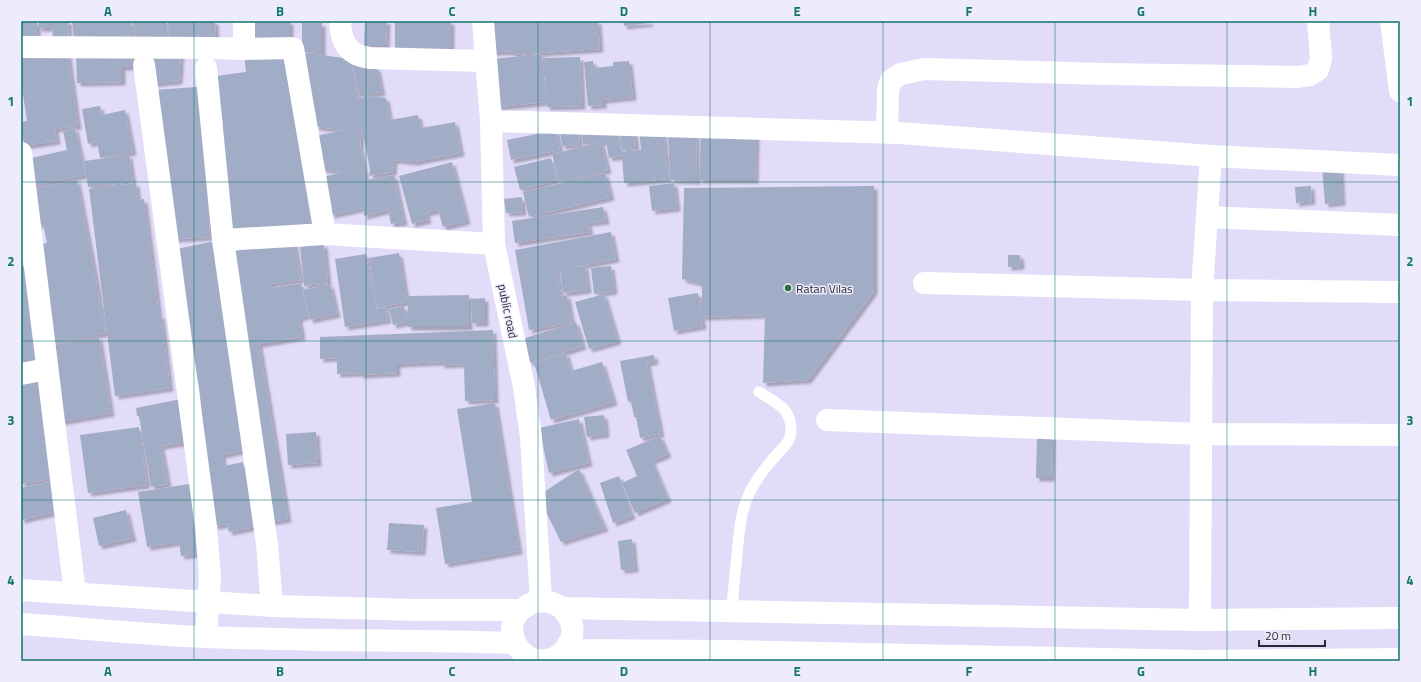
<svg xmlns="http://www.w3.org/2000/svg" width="1421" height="682" font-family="'Titillium Web',sans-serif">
  <defs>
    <filter id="shadow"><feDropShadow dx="3.5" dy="3.5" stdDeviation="1" flood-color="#0004"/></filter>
  </defs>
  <rect width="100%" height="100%" fill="#e2dcf9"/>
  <!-- building -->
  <path fill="#a1adc7" filter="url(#shadow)" d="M21,21H37V44H21Z
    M39,21H69L68,42L52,41L53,28H38Z
    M72,21H131L132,35L74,40Z
    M132,21H167L168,44L135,45L134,24H132Z
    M168,21H215L216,44L169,46Z
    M248,21H290V46H248Z
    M365,21H387L386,46H364Z
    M395,21H451V49L395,50Z
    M485,21H598L600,49L511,55V51L487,53Z
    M623,21H650V23L624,26Z
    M302,23H322V53L302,52Z
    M67,48L78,126L55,129L57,141L24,146L21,122L27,121L21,81V55Z
    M131,49L132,67H122V82L77,83L76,51Z
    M149,51H181L179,81L149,84Z
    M308,53L343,58L350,57L358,99L370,96L386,98L390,120L418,115L421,128L455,122L461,153L414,162L394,160L393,172L369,176L370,170L362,128L360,146L366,180L394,175L404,222L391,224L388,210L364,216L363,208L331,215L323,177L343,172L322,169L315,136L345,130L316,127L302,55Z
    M542,54L546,98L545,58L580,57L582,106L547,107L546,102L498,107L493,59Z
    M244,55L288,56L311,225L231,237L216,125L223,124L216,76L246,72Z
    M351,59L377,68L382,92L360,97Z
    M593,61L594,68L613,66V62L629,61L633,97L603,100V105L588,106L584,62Z
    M197,87L207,179L210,237L174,239L153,90Z
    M100,106L102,115L125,110L133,152L100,158L97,142L88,144L82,109Z
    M616,127L621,152L641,150L639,129H663L668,179L624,183L622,156L609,158L606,141L583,145L581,130Z
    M75,128L85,175L28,187L22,160L67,150L63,131Z
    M578,128L580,145L562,146L560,130Z
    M620,128L634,129L636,149L622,150Z
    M556,130L560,150L511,160L507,140Z
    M701,131L756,133L755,180H699Z
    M668,132H696L697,181L670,180Z
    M601,142L608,170L559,182L552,154Z
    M129,155L133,182L88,187L84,161Z
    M551,158L557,180L520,190L514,167Z
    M452,162L467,221L443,227L438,210L426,213L428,220L412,224L399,176Z
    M1340,165L1342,202L1325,204L1322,167Z
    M605,173L611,197L529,217L523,192Z
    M77,180L106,333L53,344L36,245L47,243L43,224L38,225L32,189Z
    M136,183L138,200L144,199L159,315H161L170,388L115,396L89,189Z
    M674,183L677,208L652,211L649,186Z
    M874,186V291L808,380L763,383L765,315L702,317V284L682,279L684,188Z
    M1311,186L1312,201L1296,203L1295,187Z
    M522,197L523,212L506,213L504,199Z
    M603,207L606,221L588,223L590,232L515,243L512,221Z
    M611,232L616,259L569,268L585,266L588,290L563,293L560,269L557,270L561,296L567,295L572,322L529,330L515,250Z
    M215,241L245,450L222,455L224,466L243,462L255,527L229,532L227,524L214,526L199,387L172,250Z
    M294,241L301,280L271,284L272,288L301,283L307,316L299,318L302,337L259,344L288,519L270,522L229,252Z
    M324,244L328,283L304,286L300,247Z
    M399,253L407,302L377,308L369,258Z
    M366,254L375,309L386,307L388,320L345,327L335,259Z
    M1008,255H1020L1021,266L1008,267Z
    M26,266L43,364L21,367V267Z
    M611,266L614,291L594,294L591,268Z
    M330,284L337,314L310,320L303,290Z
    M698,293L703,326L674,331L668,298Z
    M604,294L618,341L589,349L575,302Z
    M469,295V327H408V296Z
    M485,298V323H472L471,299Z
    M404,306L407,322L393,325L389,309Z
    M576,322L583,346L530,363L522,339Z
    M493,330L495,400L465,401L464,364L441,365V362L397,364V373L360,375V373L337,374V358L320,359V337Z
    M99,337L111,413L60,422L48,346Z
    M566,353L571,371L602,362L614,402L551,420L534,363Z
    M654,355L655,361L647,363L661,434L640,438L636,417H634L631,401L628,402L620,361Z
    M39,375L56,478L21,484V378Z
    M186,398L193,441L161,446L168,484L151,487L139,416H137L136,408Z
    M495,403L519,551L445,564L436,508L472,502L457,409Z
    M604,415L606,434L587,437L584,417Z
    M579,419L589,463L549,473L539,428Z
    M139,427L147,485L88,493L80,435Z
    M316,432L318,463L288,465L286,434Z
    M660,436L668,454L652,461L668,499L635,513L622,483L637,476L626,450Z
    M1037,436H1052L1051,478H1036Z
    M579,469L605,528L561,542L538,496Z
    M619,476L632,516L613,523L600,483Z
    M52,481L60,511L21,520V488Z
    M195,483L206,553L181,556L179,542L147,547L138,492Z
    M126,510L133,538L99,546L93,518Z
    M389,523L424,525L422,552L387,550Z
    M632,539L635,569L621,570L618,541Z"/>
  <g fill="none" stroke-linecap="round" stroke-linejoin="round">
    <!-- lane -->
    <path stroke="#fff" stroke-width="11" d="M732,610C733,592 735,574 737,555C739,535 740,511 750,492C755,482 765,468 772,460C779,451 790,444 791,432C792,408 776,403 759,392"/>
    <!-- street -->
    <path stroke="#fff" stroke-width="22" d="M244,21V49
      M340,21C341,43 348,55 370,58L486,61
      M483,21L491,121L494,244L524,387L531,437L541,601
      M1391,21L1400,91
      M21,47L211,48L244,49L293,48L325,234
      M144,65L206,527L210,578L206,637
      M206,68L223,240L267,544L272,606
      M491,121L899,133L1211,156L1400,165
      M887,133L888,90L891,80L901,74L924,69L1106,74L1298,77L1310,75L1318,70L1321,58L1318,21
      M21,153L75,593
      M1211,156L1202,290L1400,292
      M1207,217L1400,225
      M223,240L325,234L494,244
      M924,283L1202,290L1200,620
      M21,374L47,369
      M827,420L1201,434L1400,435"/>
    <!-- secondary -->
    <path stroke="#fff" stroke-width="22" d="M21,590L272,606L418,610H521
      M562,608L1200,620L1400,618
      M21,624C83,628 144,635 206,637C309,641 412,640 515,643
      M565,650C567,646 571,640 572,636C575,621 563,604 548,602C539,600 532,602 525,607C495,626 523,674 556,657C559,656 562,652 565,650L731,651L1198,661
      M1201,661L1400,659"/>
  </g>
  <!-- grid -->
  <path fill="none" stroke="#0f766e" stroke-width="1" stroke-opacity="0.55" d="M194,21V661M366,21V661M538,21V661M710,21V661M883,21V661M1055,21V661M1227,21V661M21,182H1400M21,341H1400M21,500H1400"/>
  <!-- markers -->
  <circle fill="#2c713c" stroke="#eeebfc" stroke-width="1.5" cx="788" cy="288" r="4"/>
  <g text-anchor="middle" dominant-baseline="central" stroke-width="3" stroke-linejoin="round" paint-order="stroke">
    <!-- poi labels -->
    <g font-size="12" fill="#2b2833" stroke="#eeebfc" text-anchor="start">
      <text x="796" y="288">Ratan Vilas</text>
    </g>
    <!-- street labels -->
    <g font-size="12" fill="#2b2833" stroke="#eeebfc">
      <text transform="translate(508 311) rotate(78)">public road</text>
    </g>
  </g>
  <!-- border -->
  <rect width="1421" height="682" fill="none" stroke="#eeebfc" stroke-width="44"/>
  <!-- scale -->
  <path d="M1259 640v6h66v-6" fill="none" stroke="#2b2833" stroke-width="2"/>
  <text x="1265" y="640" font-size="12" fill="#2b2833" stroke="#eeebfc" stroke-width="3" paint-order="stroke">20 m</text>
  <rect x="22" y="22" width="1377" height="638" fill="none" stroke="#0f766e" stroke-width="1.5"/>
  <g font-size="13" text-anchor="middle" font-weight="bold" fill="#0f766e">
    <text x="108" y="16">A</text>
    <text x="280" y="16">B</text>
    <text x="452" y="16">C</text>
    <text x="624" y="16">D</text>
    <text x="797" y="16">E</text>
    <text x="969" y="16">F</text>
    <text x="1141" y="16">G</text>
    <text x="1313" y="16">H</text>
    <text x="11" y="106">1</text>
    <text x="1410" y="106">1</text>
    <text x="11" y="266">2</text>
    <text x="1410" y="266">2</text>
    <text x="11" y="425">3</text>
    <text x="1410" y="425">3</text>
    <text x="11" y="585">4</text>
    <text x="1410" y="585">4</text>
    <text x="108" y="676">A</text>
    <text x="280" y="676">B</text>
    <text x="452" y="676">C</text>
    <text x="624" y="676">D</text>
    <text x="797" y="676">E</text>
    <text x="969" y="676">F</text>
    <text x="1141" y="676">G</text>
    <text x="1313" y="676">H</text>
  </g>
</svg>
